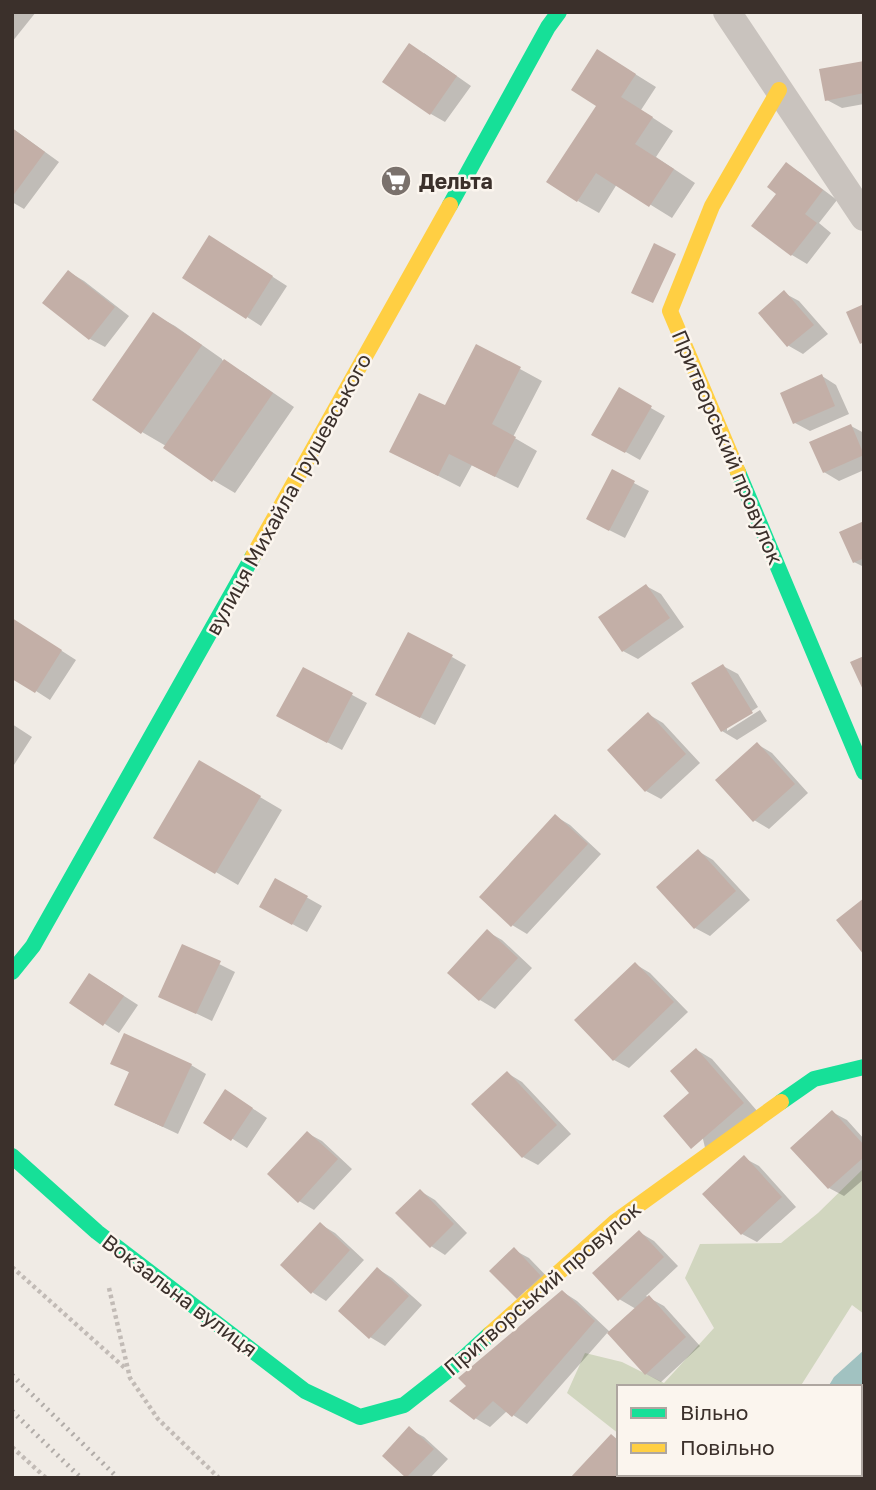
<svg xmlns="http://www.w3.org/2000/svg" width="876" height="1490" font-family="'Golos Text',sans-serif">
  <rect width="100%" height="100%" fill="#f0ebe5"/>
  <!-- green -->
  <path fill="#d1d6bf" d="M864,1168V1314L852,1305L800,1387H619V1434L567,1393L585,1353L622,1362L664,1383L714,1328L685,1278L700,1244L781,1243L818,1213Z"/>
  <!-- water -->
  <path fill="#a1c2c1" d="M864,1350V1478H765L771,1474H860V1387H828L834,1377Z"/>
  <!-- shadow -->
  <path fill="#0003" d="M12,12H36L12,42Z
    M424,53L471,86L445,122L431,114Z
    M864,63V104L842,108L827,100Z
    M619,64L656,87L641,110L673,131L656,157L695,183L672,218L617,184L599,213L578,201Z
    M12,128L59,162L24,209L12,202Z
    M786,164L801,173L837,200L819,223L831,233L807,264L792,255L754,226L779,194Z
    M225,246L287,286L261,326L247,317Z
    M69,272L84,281L129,316L105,347L90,339L45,303Z
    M784,293L799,301L828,334L803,354L789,346L760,313Z
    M153,314L175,326L222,359V360L246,374L294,407L235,493L213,480L166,446L142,432Z
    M520,369L542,381L513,437L537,451L518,488L472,465L460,487L413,463L445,408Z
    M822,376L836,385L849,414L810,431L795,423Z
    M619,390L665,416L640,460L594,434Z
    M851,426L864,433V470L839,481L824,472Z
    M613,472L649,491L625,538L603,527Z
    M864,523V567L854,562Z
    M646,586L661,594L684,627L638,659L623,651Z
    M12,619L76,660L50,700L36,691Z
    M452,657L466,665L435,725L392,703Z
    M723,666L738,674L758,707L727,727V731L760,710L767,721L737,740L722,731Z
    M304,669L367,703L342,750L293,724Z
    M648,714L663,723L700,763L661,799L646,791Z
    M12,724L32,737L12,768Z
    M757,744L772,753L808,793L769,829L754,820Z
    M200,762L282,810L238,885L156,837Z
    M555,816L570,825L601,854L527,934L512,925Z
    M698,851L713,860L750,900L710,936L695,928Z
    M276,880L322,906L307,932L261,907Z
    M488,932L502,940L532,968L495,1009L480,1000Z
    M183,946L235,972L212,1021L160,996Z
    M635,964L650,973L688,1012L629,1068L614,1060L577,1020Z
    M104,983L138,1005L119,1033L71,1002Z
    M125,1035L191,1065L206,1074L178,1134L131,1112V1073L112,1063Z
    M697,1050L712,1059L758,1112L707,1156L692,1093Z
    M507,1073L522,1082L571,1134L538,1165L523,1157Z
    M240,1100L267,1118L247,1148L206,1122Z
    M832,1112L847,1120L864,1139V1179L844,1196L829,1188Z
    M307,1133L322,1141L352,1169L314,1210L299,1201Z
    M744,1158L759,1166L796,1207L757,1242L742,1234Z
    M420,1191L435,1200L467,1233L445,1255L431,1246Z
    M320,1224L335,1233L364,1260L326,1301L312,1292Z
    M639,1232L654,1241L678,1266L646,1296L664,1306L700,1346L661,1382L646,1374L608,1332L527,1424L507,1411L490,1427L475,1418L563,1292L577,1301L610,1332L636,1309L619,1299Z
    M514,1250L529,1258L555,1285L533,1306Z
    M378,1269L392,1278L422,1305L385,1346L370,1337Z
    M409,1429L424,1437L448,1459L430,1478H410L385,1455Z"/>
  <!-- building -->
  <path fill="#c3afa7" d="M409,43L457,76L430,115L382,82Z
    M597,49L636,74L621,97L653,117L635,144L674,169L649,207L596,173L577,202L546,182L596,106L571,90Z
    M864,61V93L825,101L819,69Z
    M12,128L45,152L12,197Z
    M786,162L823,190L805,214L817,223L791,256L751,226L776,194L767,187Z
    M209,235L273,276L246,319L182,278Z
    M654,243L676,254L653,303L631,293Z
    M68,270L115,307L89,340L42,303Z
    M784,290L814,325L787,347L758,313Z
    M864,304V342L860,344L846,312Z
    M153,312L202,345L141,434L92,400Z
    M476,344L521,367L492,424L516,437L495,477L449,454L438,476L389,452L419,393L445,405Z
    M224,359L273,393L212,482L163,448Z
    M822,374L835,406L793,424L780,393Z
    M619,387L652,406L625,453L591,435Z
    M851,424L864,455L823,473L809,442Z
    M612,469L635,481L609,531L586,519Z
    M864,521V558L853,563L839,532Z
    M646,584L670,618L622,652L598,617Z
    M12,618L62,650L35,693L12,679Z
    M408,632L453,655L420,718L375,695Z
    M864,656V692L850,662Z
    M723,664L753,713L721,732L691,683Z
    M303,667L353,693L327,743L276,716Z
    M648,712L686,754L645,792L607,750Z
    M757,742L795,784L753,822L715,780Z
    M199,760L261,796L215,874L153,838Z
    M555,814L588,844L511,927L479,897Z
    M698,849L736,891L694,929L656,887Z
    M275,878L308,896L292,925L259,907Z
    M864,898V955L836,920Z
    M487,929L518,958L479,1001L447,973Z
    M182,944L221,961L196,1014L158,997Z
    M635,962L674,1002L613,1061L574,1020Z
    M89,973L124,996L103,1026L69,1003Z
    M124,1033L192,1064L163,1127L114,1105L129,1072L110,1064Z
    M696,1048L744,1103L691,1149L663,1116L689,1093L670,1071Z
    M507,1071L557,1125L522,1158L471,1104Z
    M225,1089L253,1108L231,1141L203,1123Z
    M832,1110L864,1145V1157L828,1189L790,1148Z
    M307,1131L338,1159L298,1203L267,1174Z
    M744,1155L782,1197L741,1235L702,1194Z
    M420,1189L454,1224L430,1248L395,1213Z
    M320,1222L350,1250L311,1294L280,1265Z
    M639,1230L664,1257L618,1301L592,1273Z
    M514,1247L541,1276L517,1299L489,1271Z
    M377,1267L409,1296L369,1339L338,1311Z
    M562,1290L595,1321L512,1417L493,1401L474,1420L449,1401L466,1386L458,1378Z
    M649,1295L686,1337L645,1375L607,1333Z
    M409,1426L434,1449L406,1478L382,1456Z
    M611,1434L619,1441V1474H655L658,1478H570Z"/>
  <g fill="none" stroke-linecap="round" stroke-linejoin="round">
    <!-- path -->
    <path stroke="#c2bbb6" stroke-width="4.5" stroke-dasharray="3.5 3.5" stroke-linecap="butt" d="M12,1267L126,1369
      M109,1288L130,1378L158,1419L219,1478
      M12,1447L46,1478"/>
    <!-- street -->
    <path stroke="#c9c3be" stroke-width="28" d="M727,12L864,217"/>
    <!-- fast -->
    <path stroke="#16e098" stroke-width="16" d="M450,205L548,27L559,12
      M738,472L864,772
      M12,972L33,946L253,556
      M781,1102L814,1079L864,1067
      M12,1156L97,1232L305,1391L360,1417L404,1405L465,1357L490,1334"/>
    <!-- slow -->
    <path stroke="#ffcf43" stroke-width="16" d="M738,472L670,311L712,206L779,90
      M253,556L450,205
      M490,1334L615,1222L781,1102"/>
    <!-- rail -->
    <path stroke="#b1aca8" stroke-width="5" stroke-dasharray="2 5" stroke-linecap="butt" d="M12,1375L118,1478
      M12,1411L81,1478"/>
  </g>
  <!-- icons -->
  <defs>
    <g id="supermarket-disc" transform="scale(1.575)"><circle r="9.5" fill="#7a716c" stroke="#fbf5ee"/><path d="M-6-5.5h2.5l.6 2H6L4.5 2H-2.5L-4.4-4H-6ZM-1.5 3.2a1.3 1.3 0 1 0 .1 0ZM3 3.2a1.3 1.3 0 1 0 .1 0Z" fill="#fff"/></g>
  </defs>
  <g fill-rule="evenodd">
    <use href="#supermarket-disc" x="396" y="181"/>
  </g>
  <g text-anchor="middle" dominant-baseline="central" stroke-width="5" stroke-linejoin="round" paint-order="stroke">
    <!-- poi labels -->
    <g font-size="21" font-weight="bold" fill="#3b302b" stroke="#fbf5ee" text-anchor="start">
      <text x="419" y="181">Дельта</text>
    </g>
    <!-- street labels -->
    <g font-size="21" fill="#3b302b" stroke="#fbf5ee">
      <text transform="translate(728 447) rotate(67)">Притворський провулок</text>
      <text transform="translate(288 494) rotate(-61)">вулиця Михайла Грушевського</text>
      <text transform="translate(542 1288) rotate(-41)">Притворський провулок</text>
      <text transform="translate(180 1295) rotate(37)">Вокзальна вулиця</text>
    </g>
  </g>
  <!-- border -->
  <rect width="876" height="1490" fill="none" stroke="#3b302b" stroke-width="28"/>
  <!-- legend -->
  <rect x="617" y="1385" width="245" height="91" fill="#fbf5ee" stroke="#aea6a0" stroke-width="2"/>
  <rect x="631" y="1408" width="35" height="10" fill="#16e098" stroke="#aea6a0" stroke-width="2"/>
  <text x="680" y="1420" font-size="21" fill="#3b302b">Вільно</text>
  <rect x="631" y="1443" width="35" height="10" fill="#ffcf43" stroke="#aea6a0" stroke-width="2"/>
  <text x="680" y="1455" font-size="21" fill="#3b302b">Повільно</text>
</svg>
